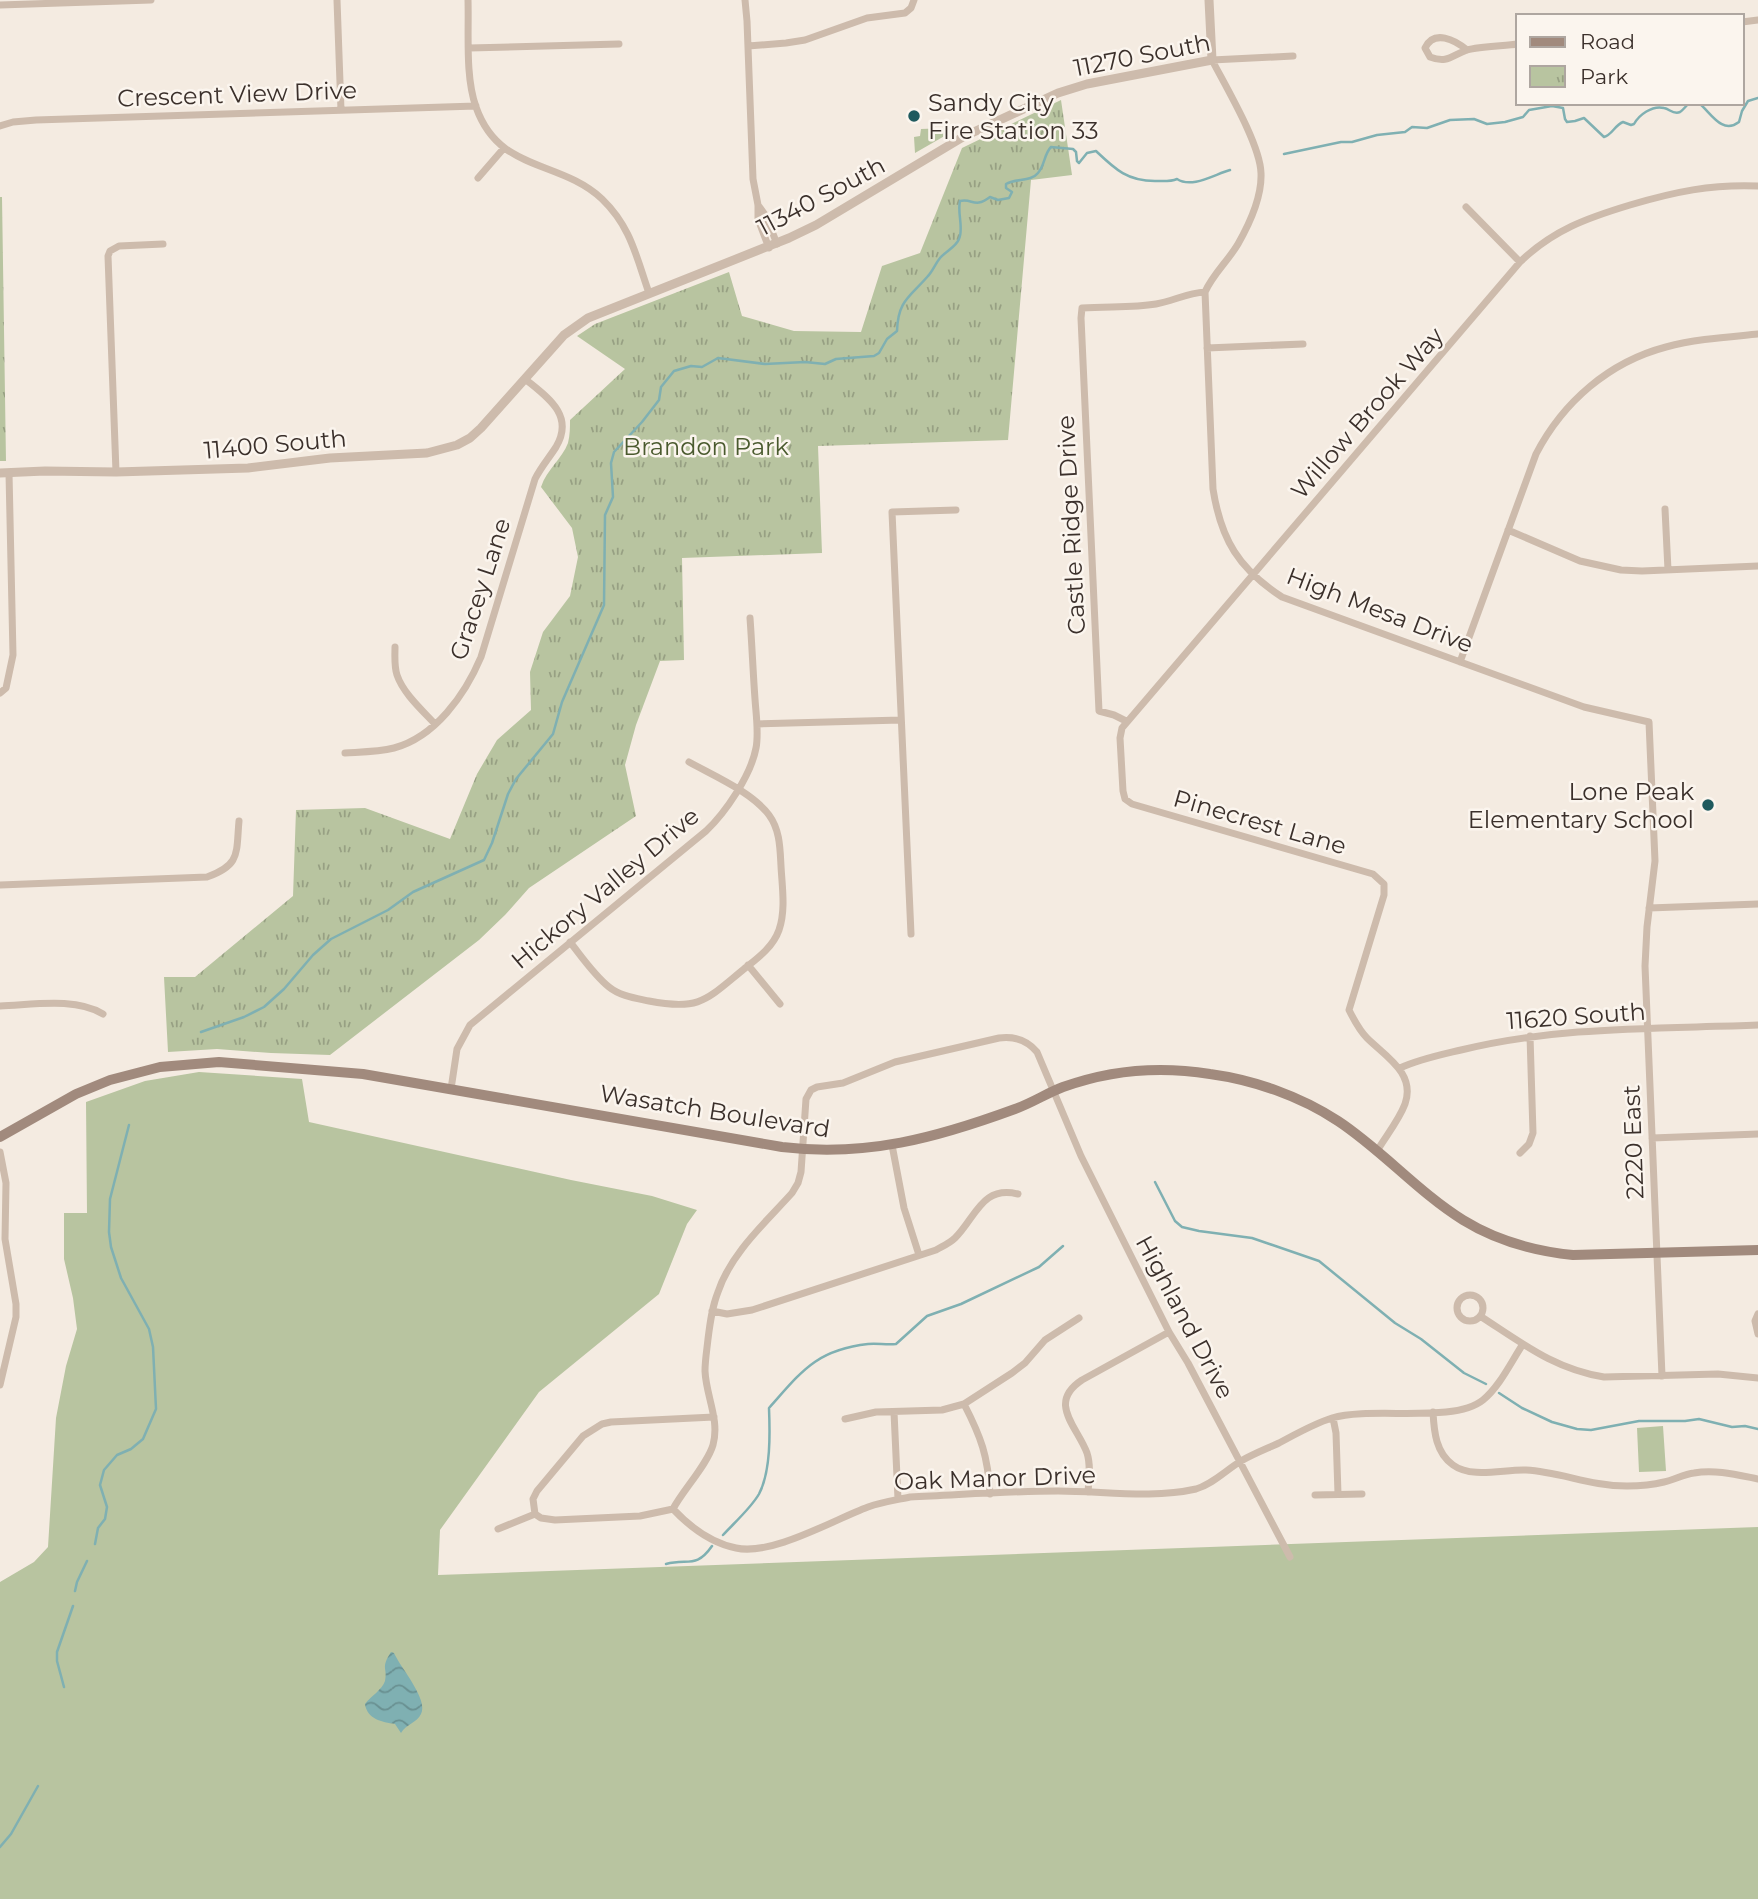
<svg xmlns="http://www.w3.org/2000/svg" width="1758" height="1899" font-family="Montserrat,sans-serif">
  <defs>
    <pattern id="park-tufts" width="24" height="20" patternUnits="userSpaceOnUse" patternTransform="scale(1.75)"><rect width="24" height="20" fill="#b8c4a0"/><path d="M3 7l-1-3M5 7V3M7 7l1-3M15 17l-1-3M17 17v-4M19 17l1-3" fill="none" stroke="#97a083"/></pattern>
    <pattern id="water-waves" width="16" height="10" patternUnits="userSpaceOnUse" patternTransform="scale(1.75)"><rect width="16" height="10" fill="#7fb0b2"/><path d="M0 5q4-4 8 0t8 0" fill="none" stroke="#699091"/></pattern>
  </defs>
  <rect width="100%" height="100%" fill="#f4ebe1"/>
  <!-- green -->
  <path fill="#b8c4a0" d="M947,128L948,134L915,153L914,137L920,136L921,129Z
    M199,1072L302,1079L309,1122L571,1180L652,1196L697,1210L687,1224L659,1294L539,1392L440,1530L438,1575L1758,1527V1899H0V1582L34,1562L48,1547L56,1418L66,1366L77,1329L73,1298L64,1259V1213H87L86,1102L145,1081Z
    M1663,1426L1666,1471L1639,1472L1637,1428Z"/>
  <!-- park -->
  <path fill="url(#park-tufts)" d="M1061,100L1072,175L1031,180L1008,440L818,446L822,553L682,558L684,660L660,661L636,725L625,765L636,816L529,888L505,915L479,940L330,1055L271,1053L217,1049L168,1052L164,977H195L293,896L296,810L365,808L450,839L477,774L497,740L531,710L530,672L543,632L570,596L578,557L572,528L541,487C547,469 562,459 568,443C570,435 570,427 570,420L625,369L577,336L595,324L729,272L742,316L794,331L861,332L882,266L920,253L962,148Z
    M0,197H2L6,461H0Z"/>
  <!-- water -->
  <path fill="url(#water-waves)" d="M391,1652L394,1653C400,1667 429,1700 421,1714C417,1723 406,1724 401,1733L395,1724C382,1722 367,1719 365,1704C371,1696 382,1690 385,1681C388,1667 380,1669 391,1652Z"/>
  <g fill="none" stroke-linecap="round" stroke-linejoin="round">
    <!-- stream -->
    <path stroke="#7fb0b2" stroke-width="2.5" d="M1699,103C1711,113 1722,135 1739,122L1742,111L1748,101L1758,98
      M1284,154L1341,142H1352L1377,135L1405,132L1412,127L1427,128L1450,120L1474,119L1487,124L1505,122L1523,117L1529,110L1552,106L1563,108L1565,119L1567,122L1575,121L1584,118L1604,137C1612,135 1615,125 1623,122L1631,125L1634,124C1639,115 1652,105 1664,108C1670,109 1673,115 1680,112C1682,111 1688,104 1689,103
      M201,1032L244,1017L264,1007L284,989L313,955L331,939L388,910L413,892L484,860L492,843L508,794L516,779L553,734L562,702L604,605L605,515L613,497L611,463L614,452L642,422L659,400L661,387L674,371L691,366L702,367L718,358L765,364L805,362L825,364L836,359L874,356L879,353L887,339L897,331C898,300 910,297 928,276C933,271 935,264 940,258C946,251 956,247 959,239C964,228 957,213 960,201C973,198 974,209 990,197L998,200L1009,198L1012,192L1006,188V184C1016,178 1031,182 1038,173C1045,165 1044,154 1051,147L1073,149L1076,152L1077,161L1079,163L1087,153L1096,151C1115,169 1127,181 1155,181C1163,181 1170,182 1177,179C1192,189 1215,174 1230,170
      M1155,1182L1175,1221L1182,1227L1199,1231L1252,1238L1319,1261L1395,1323L1421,1339L1464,1373L1486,1384
      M1499,1393L1522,1408L1552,1422L1577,1429L1591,1430L1639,1421H1685L1699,1419L1732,1427L1745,1426L1758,1429
      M723,1535C734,1523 751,1508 759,1494C771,1471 770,1433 769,1408C802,1371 816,1350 868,1344C877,1343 886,1345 896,1344L927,1316L961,1304L1039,1267L1063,1246
      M95,1544L98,1528L105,1519L107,1507L100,1485L104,1470L117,1455L131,1449L143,1439L156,1409L153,1347L149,1329L121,1278L111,1247L109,1232L110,1199L129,1125
      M666,1564C688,1558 696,1569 712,1546
      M75,1591L77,1582L87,1561
      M64,1687L57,1661V1652L73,1606
      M0,1847L11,1834L38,1786"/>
    <!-- minor -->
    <path stroke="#cdbbac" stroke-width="7" d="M337,0L341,110
      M468,0C469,33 465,76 476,107C499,173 559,159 602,199C631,227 636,256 649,293
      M745,0L747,21L753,179L758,205V219L769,248
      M0,5L151,0
      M1742,22L1758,20
      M748,46L786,43L805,40L867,18L905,13L911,8L914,0
      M469,48L619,44
      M1467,50C1455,40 1434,29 1425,48L1430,57C1448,64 1452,55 1467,50C1480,46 1504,46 1518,44
      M1293,56L1212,60C1226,87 1260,144 1261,173C1262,196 1250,223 1238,244C1228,261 1213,274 1205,292L1213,489C1221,540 1239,569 1282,597L1584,707L1649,722L1655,861L1647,927L1645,966L1662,1376
      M0,126L13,122L36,120L476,106
      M478,178L504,148
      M758,205L766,216L777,244
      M1466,207L1520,262
      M1207,348L1303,344
      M116,472L108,256L110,251L119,246L163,244
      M1665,509L1668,570
      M1508,530L1580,561L1621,570L1642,571L1758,566
      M395,647C395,656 394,666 397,675C403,693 422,710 435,724
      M1460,662L1536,454C1563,402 1609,362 1666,347C1696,339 1728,337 1758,334
      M0,693L6,688L13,655L9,473
      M1126,721L1114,715L1099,711L1081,318L1082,308C1107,306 1132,308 1156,304C1173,301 1187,293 1205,292
      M757,724L901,720
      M345,753C361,752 378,752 394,748C435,737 465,695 481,657L535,479C541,467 549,458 556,447C575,415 547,397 525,379
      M0,885L207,877C241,865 236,853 239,821
      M1649,908L1758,904
      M911,934L892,512L956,510
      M570,942C582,957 594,975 609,987C620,996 635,998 649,1001C700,1011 706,1000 744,969C758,958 773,947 779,930C786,910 782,886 781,866C780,848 780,830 769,815C752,792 714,776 689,762
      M748,965L780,1004
      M0,1006C32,1005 75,997 103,1014
      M1400,1068C1420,1059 1440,1055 1461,1050C1558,1026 1659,1029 1758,1025
      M451,1089L457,1049L470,1025L706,831C726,812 751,775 756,748C759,733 756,715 755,699C753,672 752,645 750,618
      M1652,1138L1758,1134
      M892,1145L904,1208L919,1255
      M1377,1151C1386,1136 1399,1120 1405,1104C1416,1073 1385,1056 1367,1038C1359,1030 1354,1020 1349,1010L1384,895V884L1373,874L1132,804L1125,799L1123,791L1120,738L1122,728L1520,262C1553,230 1587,218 1630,205C1674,192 1711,184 1758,186
      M0,1152L6,1183L5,1239L16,1304V1317L0,1385
      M1520,1153L1529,1144L1533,1133L1530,1036
      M1457 1308a13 13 0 1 1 26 0a13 13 0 1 1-26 0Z
      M712,1311L727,1314L752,1310L936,1250C943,1246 950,1243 955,1238C976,1217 982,1185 1018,1194
      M1758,1314L1755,1321L1758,1334
      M1480,1316C1522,1343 1554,1369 1604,1377L1718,1374L1758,1378
      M964,1404C981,1437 988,1456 990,1494
      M894,1412L898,1499
      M1433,1412C1434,1432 1436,1453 1453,1465C1472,1479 1504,1469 1526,1470C1561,1472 1590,1486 1627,1486C1639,1486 1652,1485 1664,1482C1674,1480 1684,1474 1694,1473C1715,1469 1738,1475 1758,1479
      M1333,1418L1336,1433L1338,1494
      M845,1419L876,1412L942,1410L964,1404L1012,1373L1025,1363L1045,1340L1079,1318
      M1088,1492C1089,1479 1091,1465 1087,1453C1077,1426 1047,1403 1082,1380L1169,1332
      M1315,1495L1362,1494
      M673,1509C683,1490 707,1465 713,1445C720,1420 706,1396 705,1371C705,1360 707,1349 708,1339C710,1323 712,1307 718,1292C731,1253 765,1223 792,1193L798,1183L801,1172L806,1099L811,1090L817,1087L843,1083L895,1062L999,1038C1014,1036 1027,1040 1037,1052L1081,1156L1169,1332L1188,1363L1290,1557
      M673,1509C689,1526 711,1543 736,1548C772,1556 833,1520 868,1507C882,1502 896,1500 910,1497C959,1495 1009,1491 1058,1491C1104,1491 1151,1499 1196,1489C1213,1484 1226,1470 1241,1461C1253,1454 1266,1449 1279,1443C1296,1434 1313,1424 1332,1418C1372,1406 1453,1424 1483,1400C1500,1386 1511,1362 1523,1344
      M535,1514L533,1499L537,1491L583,1436L602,1424L611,1422L714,1417
      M498,1529L535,1514L541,1518L555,1520L640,1516L673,1509"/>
    <!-- tertiary -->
    <path stroke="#cdbbac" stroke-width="9" d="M0,473L45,471L116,472L248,468L330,458L427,453L457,445L470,438L481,428L564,335L588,318L789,238L816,225L963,137L1058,93L1087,84L1212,60L1209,0"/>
    <!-- secondary -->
    <path stroke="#a18a7d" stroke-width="10" d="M0,1137L76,1094L110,1080L160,1067L219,1062L363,1074L782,1147C867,1157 936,1138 1015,1109C1032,1103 1047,1093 1063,1087C1110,1070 1161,1066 1210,1074C1254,1080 1300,1096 1338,1121C1382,1150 1418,1192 1463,1220C1497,1241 1534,1251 1573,1255L1758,1250"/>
  </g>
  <!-- markers -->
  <g fill="#1f5a5e" stroke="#fbf5ee" stroke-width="2.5">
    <circle cx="914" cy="116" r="7"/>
    <circle cx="1708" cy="805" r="7"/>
  </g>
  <g text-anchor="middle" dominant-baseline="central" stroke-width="5" stroke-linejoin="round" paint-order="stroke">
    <!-- street labels -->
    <g font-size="24" fill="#3b302b" stroke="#fbf5ee">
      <text transform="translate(1142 55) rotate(-11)">11270 South</text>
      <text transform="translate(237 94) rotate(-2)">Crescent View Drive</text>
      <text transform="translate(821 196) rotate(-28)">11340 South</text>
      <text transform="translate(1367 413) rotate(-49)">Willow Brook Way</text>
      <text transform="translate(275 444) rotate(-5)">11400 South</text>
      <text transform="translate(1071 525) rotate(-93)">Castle Ridge Drive</text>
      <text transform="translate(480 589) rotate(-72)">Gracey Lane</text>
      <text transform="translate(1380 610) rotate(21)">High Mesa Drive</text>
      <text transform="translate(1260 822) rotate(16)">Pinecrest Lane</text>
      <text transform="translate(605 888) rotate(-40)">Hickory Valley Drive</text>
      <text transform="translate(1576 1016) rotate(-4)">11620 South</text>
      <text transform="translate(715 1111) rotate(9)">Wasatch Boulevard</text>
      <text transform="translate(1633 1142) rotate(-92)">2220 East</text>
      <text transform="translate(1185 1317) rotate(62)">Highland Drive</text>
      <text transform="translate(995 1478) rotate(-2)">Oak Manor Drive</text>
    </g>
    <!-- poi labels -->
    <g font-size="24" fill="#3b302b" stroke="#fbf5ee" text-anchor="start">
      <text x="928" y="102">Sandy City<tspan x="928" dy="28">Fire Station 33</tspan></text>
      <text x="1694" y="791" text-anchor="end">Lone Peak<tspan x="1694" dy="28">Elementary School</tspan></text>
    </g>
    <!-- park labels -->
    <g font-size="24" fill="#4a5a2e" stroke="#fbf5ee">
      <text x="706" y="446">Brandon Park</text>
    </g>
  </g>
  <!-- legend -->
  <rect x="1516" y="14" width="228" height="91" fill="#fbf5ee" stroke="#aea6a0" stroke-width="2"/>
  <rect x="1530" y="37" width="35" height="10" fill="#a18a7d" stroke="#aea6a0" stroke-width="2"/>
  <text x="1580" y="49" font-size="21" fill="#3b302b">Road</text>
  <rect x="1530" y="66" width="35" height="21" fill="url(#park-tufts)" stroke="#aea6a0" stroke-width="2"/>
  <text x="1580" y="84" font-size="21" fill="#3b302b">Park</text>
</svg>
